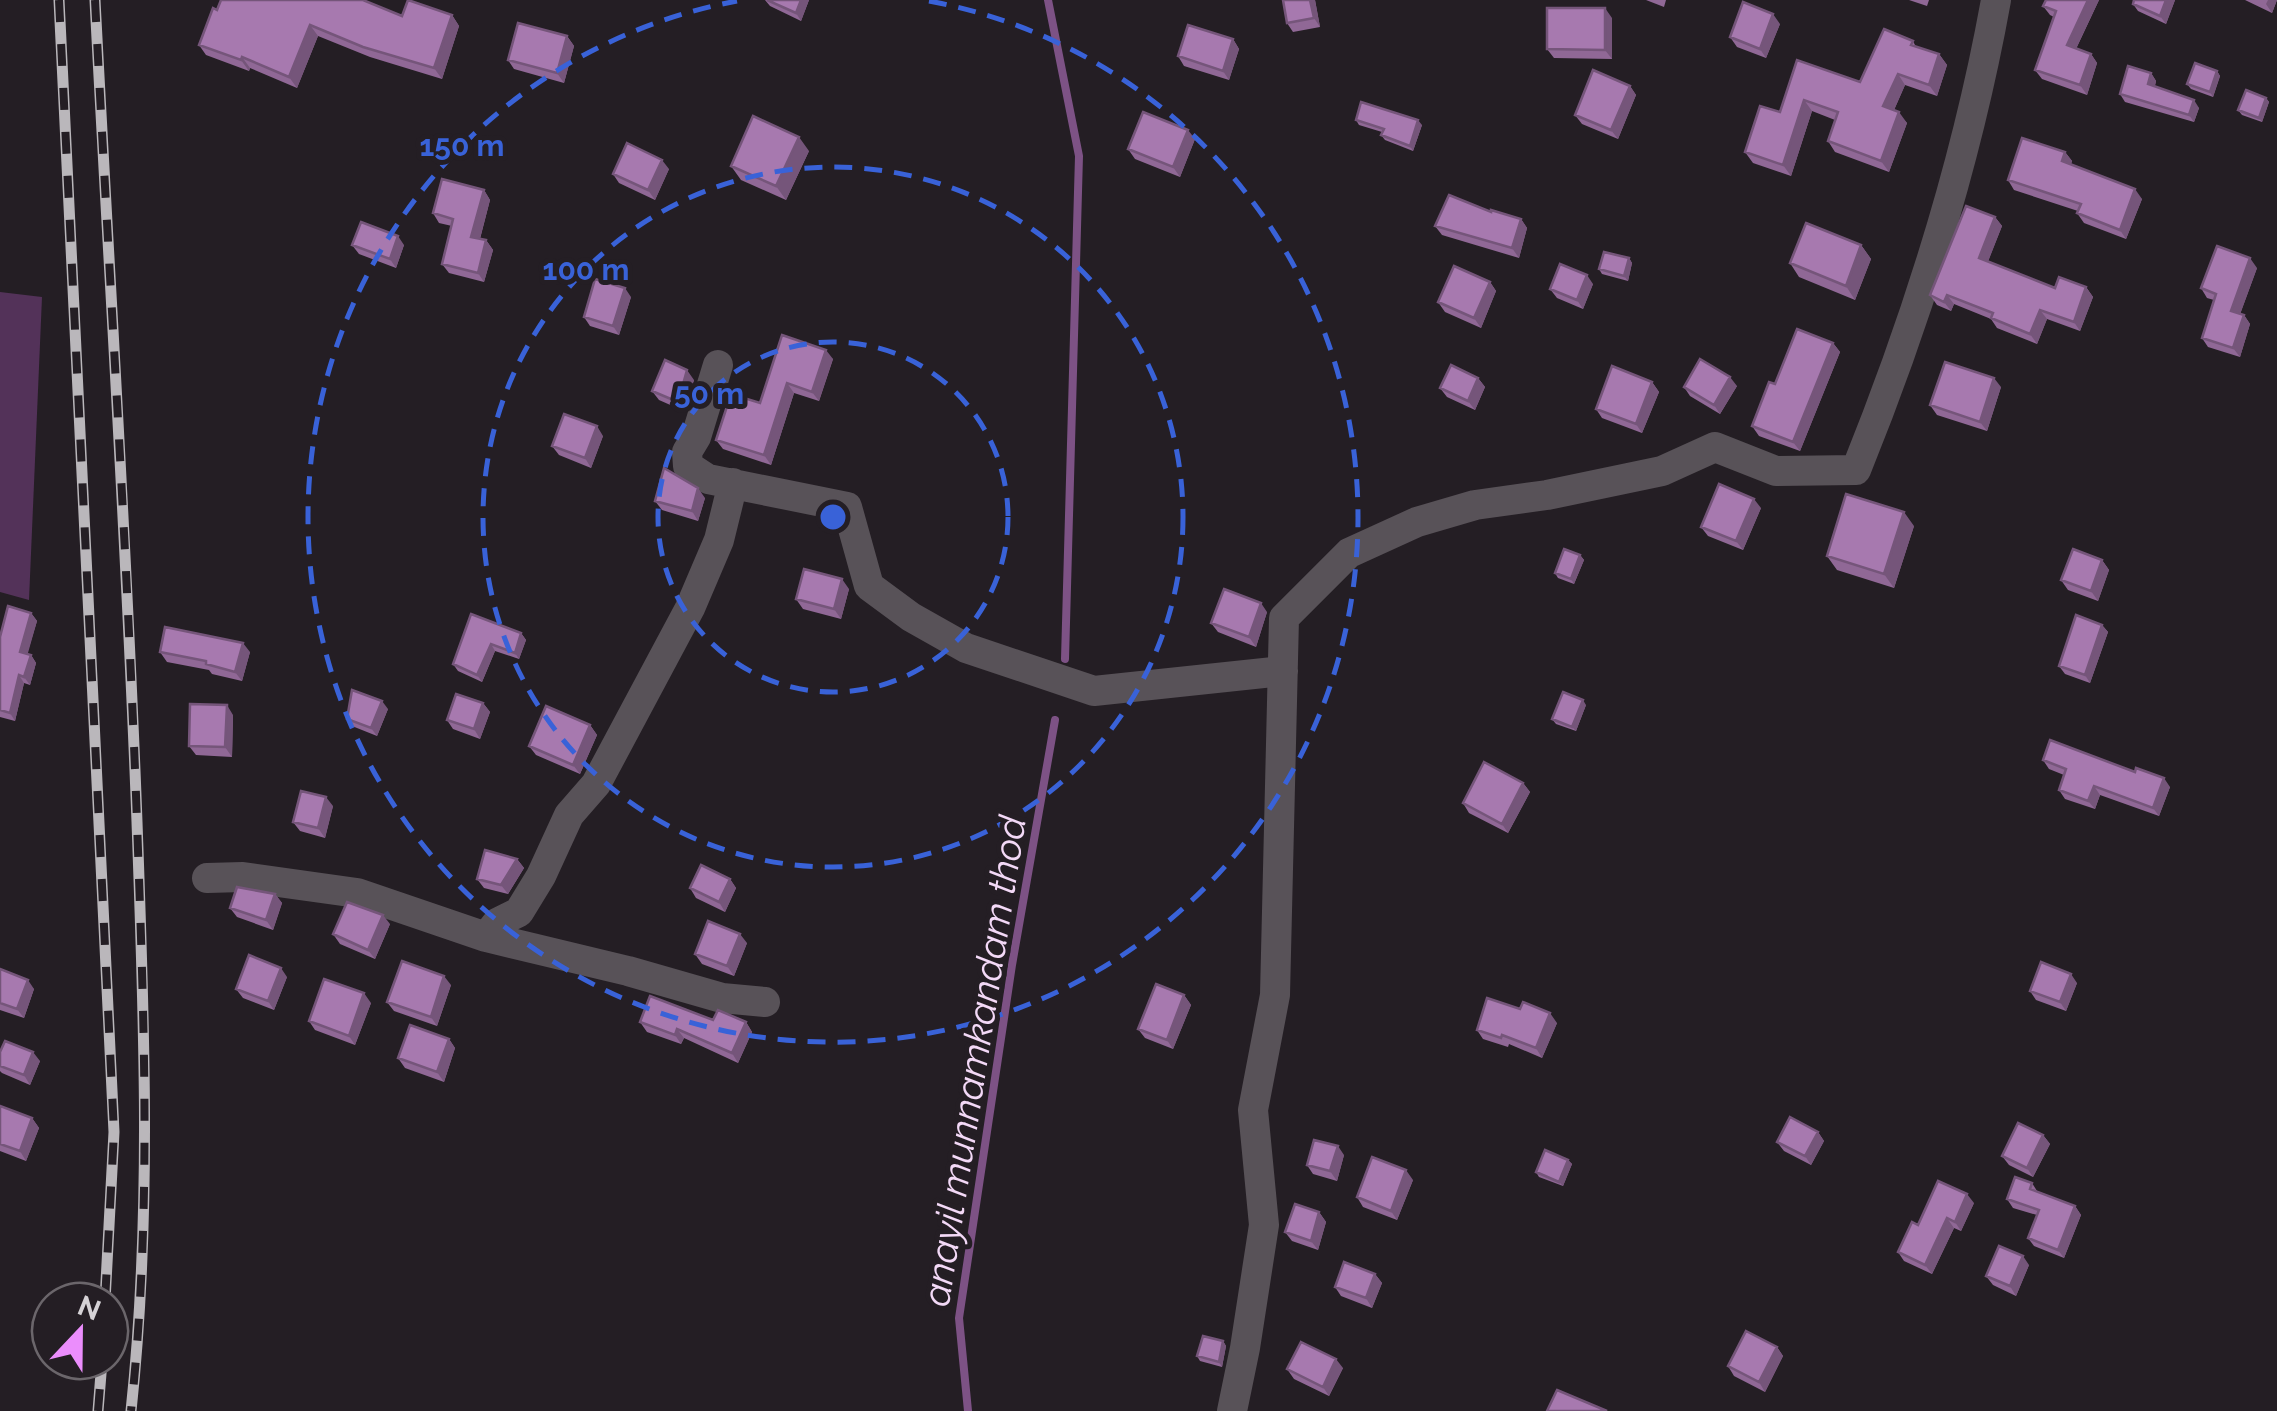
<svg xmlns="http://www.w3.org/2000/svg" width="2277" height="1411" font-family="Raleway,sans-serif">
  <rect width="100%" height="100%" fill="#241e24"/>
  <!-- green -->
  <path fill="#533259" d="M0,292L42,297L29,600L0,592Z"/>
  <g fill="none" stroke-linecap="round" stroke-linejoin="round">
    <!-- stream -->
    <path stroke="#7d5285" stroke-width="8" d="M1048,0L1079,156L1065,659
      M968,1411L959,1318L1012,965L1055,720"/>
    <!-- minor -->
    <path stroke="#585258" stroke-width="30" d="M718,365L696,437L687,452L688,466L708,479L847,507L869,586L911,617L966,648L1094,691L1283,671
      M207,878L243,877L357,893L486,937L497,923L519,912L541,876L569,815L596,784L690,608L719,540L733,483
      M486,937L628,971L722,998L765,1002
      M1232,1411L1245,1348L1264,1225L1253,1110L1275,995L1284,618L1349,553L1417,522L1475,505L1547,495L1662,471L1715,447L1776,471L1856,470C1917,319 1967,161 1996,0"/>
    <!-- rail casing -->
    <g stroke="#bab7bb" stroke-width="11">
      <path id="rail" d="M59,0L114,1132L105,1301
        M95,0C109,274 127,548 137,822C144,1019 152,1215 131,1411
        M98,1411L102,1361"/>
    </g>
    <!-- rail -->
    <use href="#rail" stroke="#241e24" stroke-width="8" stroke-dasharray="22" stroke-linecap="butt"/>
  </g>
  <!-- wall -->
  <path fill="#906896" d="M765,0H809L801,21L770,6Z
    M1315,0L1320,27L1293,32L1287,23Z
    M1646,0H1666L1664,7Z
    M1909,0H1929L1927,6Z
    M2099,0L2076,49L2091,54L2097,63L2087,95L2042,79L2035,70L2054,17L2050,15L2043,6Z
    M2134,0H2175L2166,24L2138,11L2133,4Z
    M2245,0H2277L2272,13Z
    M217,10L402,16L452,15L459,26L442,79L370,57L318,36L297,88L250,68L249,71L206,55L199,45Z
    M1612,18V59L1554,58L1547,49Z
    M1780,24L1766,58L1737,47L1730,37Z
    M567,36L574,46L564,83L514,69L508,60Z
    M1233,39L1239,49L1229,80L1184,66L1178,56Z
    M1913,41L1916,47L1939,54L1947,65L1937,96L1905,85L1894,110L1907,123L1889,172L1835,152L1828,141L1835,120L1812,111L1791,176L1753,163L1745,152L1780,112L1797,60L1860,82Z
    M2217,71L2220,76L2213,97L2191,89L2187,84Z
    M2151,73L2156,81L2155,86L2199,108L2194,122L2125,102L2120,94Z
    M1630,86L1636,95L1618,139L1582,124L1575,115Z
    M2266,98L2269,102L2262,122L2242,115L2238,110Z
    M1356,120L1422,125L1413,151L1385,140L1381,135L1382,132L1359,125Z
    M1195,139L1180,177L1135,159L1128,149Z
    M809,151L786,200L741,180L731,166Z
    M2065,152L2072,161L2071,164L2142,199L2126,239L2084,223L2077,213L2078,211L2014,190L2008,180Z
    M669,169L655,200L619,183L613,174Z
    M484,190L490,200L480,239L486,240L493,250L484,282L449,273L442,264L452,226L439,223L433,213Z
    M1491,212L1521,219L1527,228L1519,258L1442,235L1435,226Z
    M1995,217L2002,226L1988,261L2055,288L2086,287L2093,297L2080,331L2047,319L2037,344L1997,328L1991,319L1954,304L1951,311L1937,305L1930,295Z
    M352,245H404L396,268L359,254Z
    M1861,245L1871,259L1855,300L1799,277L1790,263Z
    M1629,258L1632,263L1628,281L1602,274L1599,269Z
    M2257,268L2240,314L2244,315L2250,324L2240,357L2208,347L2202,338L2214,300L2207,298L2201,288Z
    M1490,282L1496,291L1481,328L1445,312L1438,302Z
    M1593,284L1583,309L1557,298L1550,289Z
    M631,297L619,335L590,326L584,317Z
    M782,335L833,359L819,401L794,393L771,465L723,449L716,440L760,403Z
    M1833,343L1840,352L1800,451L1759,436L1752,426L1775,384Z
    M1478,378L1485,387L1475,410L1447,397L1440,388Z
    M694,380L684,411L659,400L652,391Z
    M1652,382L1659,392L1642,433L1602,418L1596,409Z
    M1737,386L1720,414L1690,396L1684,387Z
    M2001,387L1987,431L1937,415L1930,405Z
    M603,436L591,468L559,455L552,446Z
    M705,498L698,521L662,510L655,501Z
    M1761,508L1743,550L1708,536L1701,527Z
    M1914,526L1894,588L1837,570L1827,556Z
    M1580,555L1584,560L1574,584L1558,578L1555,573Z
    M2102,560L2109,570L2098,601L2068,590L2061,580Z
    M849,589L841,619L803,609L796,599Z
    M1267,612L1256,647L1218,632L1211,623Z
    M31,613L37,621L27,654L31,655L36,663L30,685L24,683L15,721L0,717V637Z
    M471,614L521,633L526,640L519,659L495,651L482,682L458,671L453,664Z
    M2102,625L2108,632L2090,683L2065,674L2059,666Z
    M160,652H250L242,681L212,674L209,670L167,662Z
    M483,703L490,712L480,739L453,729L447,720Z
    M1586,705L1576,731L1556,724L1552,719Z
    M388,709L377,736L352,726L347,719Z
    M233,715L232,757L196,755L189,746Z
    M590,725L597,735L580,774L536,755L529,746Z
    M2043,760L2170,787L2159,816L2100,795L2095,809L2065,799L2059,790L2064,775L2049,769Z
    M1523,783L1530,792L1508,833L1469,813L1463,803Z
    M333,806L325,838L300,831L293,822Z
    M517,859L524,868L508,894L484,888L477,879Z
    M730,879L736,888L725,912L696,898L690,888Z
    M275,894L282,903L273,930L237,917L230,908Z
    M390,924L375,959L340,944L333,934Z
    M747,943L734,976L702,964L695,954Z
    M0,969L34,989L24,1018L0,1010Z
    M287,977L274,1010L243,998L236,989Z
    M2077,983L2066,1011L2036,1000L2030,991Z
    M451,985L437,1026L394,1011L387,1002Z
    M1184,995L1191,1005L1173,1049L1145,1038L1138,1029Z
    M371,1003L355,1045L315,1030L309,1021Z
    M713,1020L746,1022L752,1032L738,1063L684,1038L681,1044L647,1032L640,1022Z
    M1557,1023L1542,1058L1509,1044L1508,1047L1483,1039L1477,1030Z
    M449,1039L455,1048L444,1082L405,1068L398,1058Z
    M0,1052L40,1061L30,1085L2,1073L0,1071Z
    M0,1106L32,1118L39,1128L26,1161L0,1151Z
    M1818,1132L1824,1141L1811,1165L1784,1151L1777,1142Z
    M2043,1135L2050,1144L2033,1177L2009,1165L2002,1156Z
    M1344,1155L1337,1181L1313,1174L1307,1165Z
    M1568,1160L1572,1164L1563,1186L1539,1177L1536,1172Z
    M1413,1180L1397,1220L1363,1207L1357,1197Z
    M2032,1183L2037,1191L2075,1206L2081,1215L2064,1258L2034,1246L2028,1238L2037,1215L2013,1208L2007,1199Z
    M1974,1203L1961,1231L1954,1228L1932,1274L1904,1261L1898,1252L1918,1225Z
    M1319,1212L1326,1222L1318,1250L1292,1241L1285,1232Z
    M2029,1265L2016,1296L1993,1285L1986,1276Z
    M1375,1274L1382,1283L1372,1308L1341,1296L1335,1287Z
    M1223,1341L1226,1346L1222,1367L1200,1361L1197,1356Z
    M1777,1347L1783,1356L1765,1392L1734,1376L1728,1366Z
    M1343,1368L1329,1396L1294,1379L1287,1369Z"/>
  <!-- shaded-wall -->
  <path fill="#75557a" d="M801,0H809L801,21L796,13Z
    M1310,0H1315L1320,27L1314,18Z
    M2088,0H2099L2073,55L2067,45Z
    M2166,0H2175L2166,24L2160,16Z
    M2268,0H2277L2272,13L2266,4Z
    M1605,8L1612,18V59L1605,50Z
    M1773,14L1780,24L1766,58L1760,49Z
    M452,15L459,26L442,79L434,68Z
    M310,25L318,36L297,88L289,77Z
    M567,36L574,46L564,83L557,73Z
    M1233,39L1239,49L1229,80L1223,71Z
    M1939,54L1947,65L1937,96L1929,85Z
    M2091,54L2097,63L2087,95L2080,85Z
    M242,57L250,68L249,71L241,60Z
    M2217,71L2220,76L2213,97L2210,92Z
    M2151,73L2156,81L2153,92L2148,84Z
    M1898,74L1905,85L1891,117L1883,106Z
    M1630,86L1636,95L1618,139L1611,130Z
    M2266,98L2269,102L2262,122L2259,118Z
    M1804,100L1812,111L1791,176L1783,165Z
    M2194,100L2199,108L2194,122L2189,115Z
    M1899,112L1907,123L1889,172L1881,161Z
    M1418,120L1422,125L1413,151L1410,146Z
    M1188,130L1195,139L1180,177L1173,167Z
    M799,137L809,151L786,200L776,186Z
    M2065,152L2072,161L2069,170L2062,161Z
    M662,160L669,169L655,200L648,190Z
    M2135,189L2142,199L2126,239L2120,230Z
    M484,190L490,200L478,246L471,237Z
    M1995,217L2002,226L1986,267L1979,258Z
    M1521,219L1527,228L1519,258L1512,248Z
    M398,236L404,245L396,268L390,259Z
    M486,240L493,250L484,282L478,273Z
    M1861,245L1871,259L1855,300L1846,286Z
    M1629,258L1632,263L1628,281L1624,276Z
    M2250,258L2257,268L2238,320L2231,311Z
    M1587,275L1593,284L1583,309L1577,300Z
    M1490,282L1496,291L1481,328L1474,318Z
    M2086,287L2093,297L2080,331L2074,322Z
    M625,288L631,297L619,335L613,326Z
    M1947,295L1954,304L1951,311L1944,302Z
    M2040,310L2047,319L2037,344L2030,334Z
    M2244,315L2250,324L2240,357L2233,348Z
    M1833,343L1840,352L1800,451L1793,442Z
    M826,350L833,359L819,401L812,392Z
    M687,370L694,380L684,411L678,402Z
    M1730,377L1737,386L1720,414L1714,405Z
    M1478,378L1485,387L1475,410L1468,401Z
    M1994,378L2001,387L1987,431L1980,422Z
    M1652,382L1659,392L1642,433L1636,424Z
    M787,383L794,393L771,465L764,455Z
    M597,426L603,436L591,468L585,458Z
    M698,488L705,498L698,521L692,511Z
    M1754,499L1761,508L1743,550L1736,541Z
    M1904,512L1914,526L1894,588L1884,574Z
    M1580,555L1584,560L1574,584L1571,579Z
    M2102,560L2109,570L2098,601L2091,591Z
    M842,579L849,589L841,619L834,609Z
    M1261,603L1267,612L1256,647L1249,637Z
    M31,613L37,621L26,660L20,652Z
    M2102,625L2108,632L2090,683L2085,675Z
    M521,633L526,640L519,659L515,653Z
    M243,643L250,652L242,681L235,672Z
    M491,644L495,651L482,682L477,675Z
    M31,655L36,663L30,685L24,677Z
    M19,675L24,683L15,721L10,713Z
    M1583,700L1586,705L1576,731L1572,727Z
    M382,701L388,709L377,736L371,728Z
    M483,703L490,712L480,739L474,729Z
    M227,705L233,715L232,757L225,747Z
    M590,725L597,735L580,774L573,765Z
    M2164,778L2170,787L2159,816L2153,808Z
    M1523,783L1530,792L1508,833L1502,824Z
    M2094,786L2100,795L2095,809L2088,801Z
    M326,797L333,806L325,838L318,828Z
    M517,859L524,868L508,894L501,885Z
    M730,879L736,888L725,912L719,902Z
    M275,894L282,903L273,930L266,920Z
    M383,915L390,924L375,959L368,950Z
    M740,934L747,943L734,976L727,966Z
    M281,968L287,977L274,1010L268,1001Z
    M2071,974L2077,983L2066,1011L2060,1002Z
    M444,976L451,985L437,1026L431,1017Z
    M28,980L34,989L24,1018L17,1009Z
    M364,993L371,1003L355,1045L349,1036Z
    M1184,995L1191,1005L1173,1049L1167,1040Z
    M1550,1013L1557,1023L1542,1058L1536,1048Z
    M746,1022L752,1032L738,1063L732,1053Z
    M677,1029L684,1038L681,1044L675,1035Z
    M449,1039L455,1048L444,1082L437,1072Z
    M33,1052L40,1061L30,1085L24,1075Z
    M32,1118L39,1128L26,1161L20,1151Z
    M1818,1132L1824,1141L1811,1165L1805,1156Z
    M2043,1135L2050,1144L2033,1177L2027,1168Z
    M1338,1146L1344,1155L1337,1181L1330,1171Z
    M1568,1160L1572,1164L1563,1186L1559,1182Z
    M1406,1170L1413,1180L1397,1220L1391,1211Z
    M1967,1194L1974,1203L1961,1231L1955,1222Z
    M2075,1206L2081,1215L2064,1258L2058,1250Z
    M1319,1212L1326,1222L1318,1250L1311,1241Z
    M1947,1218L1954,1228L1932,1274L1925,1265Z
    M2023,1256L2029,1265L2016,1296L2010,1286Z
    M1375,1274L1382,1283L1372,1308L1366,1298Z
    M1223,1341L1226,1346L1222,1367L1219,1362Z
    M1777,1347L1783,1356L1765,1392L1759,1382Z
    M1336,1359L1343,1368L1329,1396L1323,1387Z"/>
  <!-- building -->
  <path fill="#a779af" stroke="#75557a" stroke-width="2.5" d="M221,0H363L402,16L408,0L452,15L434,68L363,47L310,25L289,77L242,57L241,60L199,45L213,8L217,10Z
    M767,0H801L796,13Z
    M1283,0H1310L1314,18L1287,23Z
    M2046,0H2088L2067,45L2091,54L2080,85L2035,70L2056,11L2043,6Z
    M2134,0H2166L2160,16L2133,4Z
    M1743,2L1773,14L1760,49L1730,37Z
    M1547,8H1605V50L1547,49Z
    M518,23L567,36L557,73L508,60Z
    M1188,25L1233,39L1223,71L1178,56Z
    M1884,29L1913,41L1911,45L1939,54L1929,85L1898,74L1883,106L1899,112L1881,161L1828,141L1838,112L1804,100L1783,165L1745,152L1760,106L1780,112L1797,60L1860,82Z
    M2195,63L2217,71L2210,92L2187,84Z
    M2128,66L2151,73L2148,84L2194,100L2189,115L2120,94Z
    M1593,70L1630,86L1611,130L1575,115Z
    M2246,90L2266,98L2259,118L2238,110Z
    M1361,102L1418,120L1410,146L1381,135L1384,129L1356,120Z
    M1143,112L1188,130L1173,167L1128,149Z
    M753,116L799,137L776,186L731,166Z
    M2022,138L2065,152L2062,161L2135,189L2120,230L2077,213L2081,204L2008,180Z
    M627,143L662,160L648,190L613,174Z
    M442,179L484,190L471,237L486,240L478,273L442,264L453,219L433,213Z
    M1449,195L1491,212V210L1521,219L1512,248L1435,226Z
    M1966,206L1995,217L1979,258L2055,288L2059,277L2086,287L2074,322L2040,310L2030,334L1991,318L1993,313L1947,295L1944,302L1930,295Z
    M361,222L398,236L390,259L352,245Z
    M1806,223L1861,245L1846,286L1790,263Z
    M2217,246L2250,258L2231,311L2244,315L2233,348L2202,338L2216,294L2201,288Z
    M1604,252L1629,258L1624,276L1599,269Z
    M1560,264L1587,275L1577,300L1550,289Z
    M1454,266L1490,282L1474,318L1438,302Z
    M595,279L625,288L613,326L584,317Z
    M1797,329L1833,343L1793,442L1752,426L1769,382L1775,384Z
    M782,335L826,350L812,392L787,383L764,455L716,440L731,394L760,403Z
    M1700,359L1730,377L1714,405L1684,387Z
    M665,360L687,370L678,402L652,391Z
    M1945,362L1994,378L1980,422L1930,405Z
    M1451,365L1478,378L1468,401L1440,388Z
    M1612,366L1652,382L1636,424L1596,409Z
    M564,414L597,426L585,458L552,446Z
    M664,468L698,488L692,511L655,501Z
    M1719,484L1754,499L1736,541L1701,527Z
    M1846,494L1904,512L1884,574L1827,556Z
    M1564,549L1580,555L1571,579L1555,573Z
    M2073,549L2102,560L2091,591L2061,580Z
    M804,569L842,579L834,609L796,599Z
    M1224,589L1261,603L1249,637L1211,623Z
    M8,606L31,613L20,652L31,655L24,677L19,675L10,713L0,710V637Z
    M471,614L521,633L515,653L491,644L477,675L453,664Z
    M2076,615L2102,625L2085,675L2059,666Z
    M165,627L243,643L235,672L206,664V661L160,652Z
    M352,690L382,701L371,728L347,719Z
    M1563,692L1583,700L1572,727L1552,719Z
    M456,694L483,703L474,729L447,720Z
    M190,704L227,705L225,747L189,746Z
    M546,706L590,725L573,765L529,746Z
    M2050,740L2135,772L2136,768L2164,778L2153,808L2094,786L2088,801L2059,790L2066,769L2043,760Z
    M1484,762L1523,783L1502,824L1463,803Z
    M301,791L326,797L318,828L293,822Z
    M485,850L517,859L501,885L477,879Z
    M701,865L730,879L719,902L690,888Z
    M237,887L275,894L266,920L230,908Z
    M347,902L383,915L368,950L333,934Z
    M708,921L740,934L727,966L695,954Z
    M249,955L281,968L268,1001L236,989Z
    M402,961L444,976L431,1017L387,1002Z
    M2041,962L2071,974L2060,1002L2030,991Z
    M0,969L28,980L17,1009L0,1003Z
    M324,979L364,993L349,1036L309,1021Z
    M1156,984L1184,995L1167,1040L1138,1029Z
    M650,996L713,1020L718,1010L746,1022L732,1053L677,1029L675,1035L640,1022Z
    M1487,998L1520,1009L1523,1002L1550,1013L1536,1048L1502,1035L1501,1038L1477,1030Z
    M410,1025L449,1039L437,1072L398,1058Z
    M5,1041L33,1052L24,1075L0,1066V1052Z
    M0,1106L32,1118L20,1151L0,1144Z
    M1790,1117L1818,1132L1805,1156L1777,1142Z
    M2018,1123L2043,1135L2027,1168L2002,1156Z
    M1314,1140L1338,1146L1330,1171L1307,1165Z
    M1545,1150L1568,1160L1559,1182L1536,1172Z
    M1372,1157L1406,1170L1391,1211L1357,1197Z
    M2015,1177L2032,1183L2030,1189L2075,1206L2058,1250L2028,1238L2039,1210L2007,1199Z
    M1938,1181L1967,1194L1955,1222L1947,1218L1925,1265L1898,1252L1912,1222L1918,1225Z
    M1295,1204L1319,1212L1311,1241L1285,1232Z
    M1999,1246L2023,1256L2010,1286L1986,1276Z
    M1344,1262L1375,1274L1366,1298L1335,1287Z
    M1746,1331L1777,1347L1759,1382L1728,1366Z
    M1203,1336L1223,1341L1219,1362L1197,1356Z
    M1301,1342L1336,1359L1323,1387L1287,1369Z
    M1557,1390L1607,1411H1547Z"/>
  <!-- distance rings -->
  <g fill="none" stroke="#3962d8" stroke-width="5" stroke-dasharray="18 12">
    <circle cx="833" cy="517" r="175"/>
    <circle cx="833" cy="517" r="350"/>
    <path d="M929 1A525 525 0 1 1 737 1"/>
  </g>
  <g text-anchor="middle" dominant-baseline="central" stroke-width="10" stroke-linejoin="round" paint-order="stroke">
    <!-- water labels -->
    <g font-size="38" font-style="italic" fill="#f3d9f7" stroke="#241e24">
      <text transform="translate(974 1061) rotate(-81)">anayil munnamkandam thod</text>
    </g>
  </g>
  <circle cx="833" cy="517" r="15" fill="#3962d8" stroke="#241e24" stroke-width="5"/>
  <g font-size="30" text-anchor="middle" font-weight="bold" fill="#3962d8" stroke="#241e24" stroke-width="10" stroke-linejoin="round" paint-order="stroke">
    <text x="462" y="156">150 m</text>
    <text x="586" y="280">100 m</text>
    <text x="709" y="404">50 m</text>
  </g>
  <!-- north arrow -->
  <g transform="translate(80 1331) rotate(22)"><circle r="48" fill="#241e24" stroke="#6b666b" stroke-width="2.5"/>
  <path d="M0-8L18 38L0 25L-18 38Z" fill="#eb8dfc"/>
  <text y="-15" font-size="28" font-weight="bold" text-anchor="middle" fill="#d5d2d6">N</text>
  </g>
</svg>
